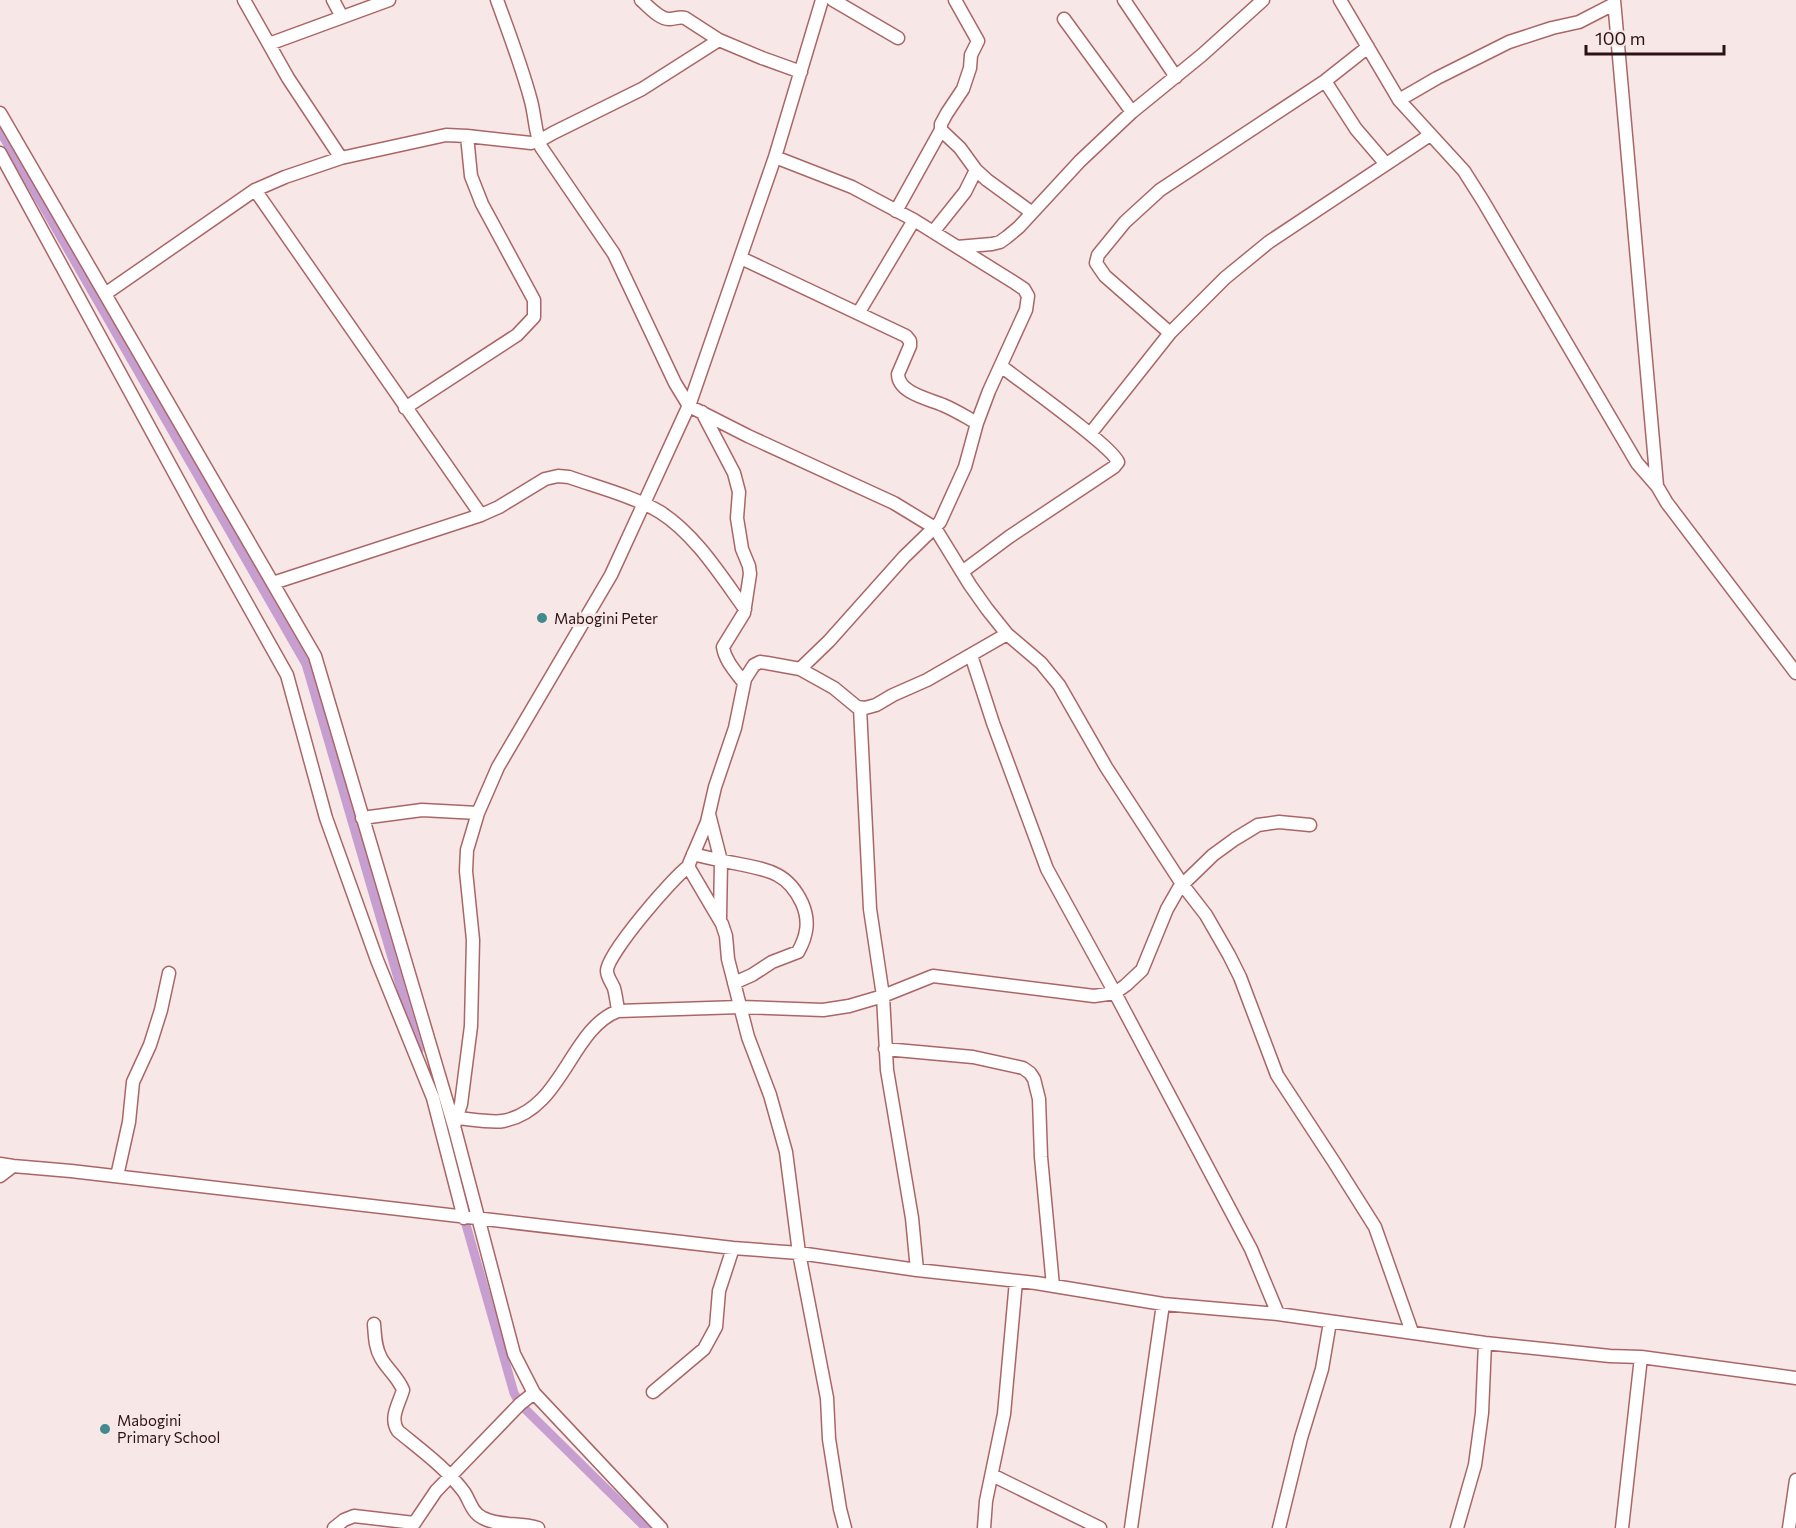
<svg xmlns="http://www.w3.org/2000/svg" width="1796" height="1528" font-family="Commissioner,sans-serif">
  <rect width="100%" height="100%" fill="#f7e7e6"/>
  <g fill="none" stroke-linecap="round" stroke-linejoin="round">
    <!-- canal -->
    <path stroke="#c69ed0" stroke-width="9" d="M0,131L306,664L419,1050
      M463,1214L514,1393L520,1404L646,1528"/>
    <!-- minor casing -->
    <g stroke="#aa6667" stroke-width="15">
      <path id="minor" d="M244,0L288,78L341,158
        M333,0L342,17
        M497,0C509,33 522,67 531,101C535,116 535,132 541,147L614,254L675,383L689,406L748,436L894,503L935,528L970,585L987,609L1007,634L1041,663L1059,685L1106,767L1182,884L1206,915L1229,955L1240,977L1277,1075L1334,1162L1375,1227L1412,1332
        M641,0C648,6 660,20 670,19C676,19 679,16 685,18L719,40L762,58L801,72
        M833,0L898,38
        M955,0L978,41L971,55L970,68L963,89L947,113L941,124V130L960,148L976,170L987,180L1031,212
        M1124,0L1176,77
        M1340,0L1399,100L1464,171L1483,201L1637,463L1657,486
        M1614,0L1657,486L1667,503L1796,673
        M1064,19L1132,112
        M269,44L389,0
        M1325,81L1356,129L1386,164
        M1399,100L1437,78L1509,42L1552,28L1579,22L1614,4
        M0,113L315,656L454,1126L514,1354L534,1393L661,1528
        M0,153L200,520L287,675L326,818L377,960L433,1098L464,1218
        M775,157L852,187L914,220L1015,283L1024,289L1028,296L1026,310L989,391L977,423L965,467L940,522L904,557L829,641L800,669
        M255,190L481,515
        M896,211L941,130
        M933,232L965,192L976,170
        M957,247L992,244L1000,242L1007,237L1019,227L1080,161L1132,112L1202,55L1263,0
        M741,258L906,336L910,341V346L898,374C898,393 929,399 943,405C955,410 966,417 977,423
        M105,294L255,190L285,177L341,158L446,135L467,136L531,143L539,141L553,133L642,89L719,40
        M859,312L914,220
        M1170,333L1105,276L1096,263L1098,255L1125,222L1160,190L1325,81L1368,47
        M405,408L517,335L534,317V300L482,204L471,176L467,136
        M702,412L734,473L739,492L737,518L742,549L749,566L750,574L744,613L723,647C725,661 736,672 744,683
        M1090,434L1170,333L1225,278L1269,242L1430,135
        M962,572L1009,537L1114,467L1118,462C1112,446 1020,381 1001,366
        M273,583L481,515L499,507L545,479L558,476L569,477C597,487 635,497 660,512C695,534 721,576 745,609
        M971,655L993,723L1047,869L1115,993L1251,1249L1278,1314
        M860,708L870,909L883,996L887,1070L912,1218L917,1270
        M709,814L721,861L720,918
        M362,818L422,810L478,813
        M693,854C708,858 723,861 739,864C769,870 788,873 802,903C810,921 807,936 798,952L772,962L752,975L734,983
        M618,1011C617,1003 616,996 614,988C612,983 607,977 607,971C606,955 674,876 689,866
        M885,1049L973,1057L1023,1068L1030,1073L1034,1079L1039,1099L1041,1157L1053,1286
        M457,1118C469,1119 492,1123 503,1121C563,1110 570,1029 618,1011L740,1007L823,1010L849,1006L883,996L933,976L1094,996L1115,993L1126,985L1142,970L1167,909L1179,888L1213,855L1235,839L1258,825L1279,822L1310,825
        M454,1126L461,1104L471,1026L473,940L466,871L467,850L478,813L498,767L611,575L690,403L775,157L822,0
        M0,1164L13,1166L71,1171L733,1248L799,1253L917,1270L1036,1283L1163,1304L1278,1314L1485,1343L1610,1356L1641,1357L1796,1378
        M0,1176L13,1166
        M117,1176L129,1122L133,1082L150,1045L161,1010L169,973
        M374,1324C375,1336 375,1348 381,1358C387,1369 398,1377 403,1390C399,1404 389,1418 398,1431C421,1450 446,1468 464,1492C470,1501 472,1513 483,1518C500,1527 520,1522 538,1528
        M653,1392L704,1349L716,1327L719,1291L733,1248
        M992,1475L1100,1528
        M334,1528L344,1520L354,1516L414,1523
        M411,1528L436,1491L520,1404L534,1393
        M845,1528L840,1509L829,1439L827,1398L799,1253L786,1152L770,1095L748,1037L728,959L726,936L722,924L689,868V864L707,822L715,787L735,728L745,679L754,665L760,662L767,663L800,669L834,688L857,707L865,708L876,705L893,695L927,680L1007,634
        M984,1528L986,1501L1004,1414L1016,1281
        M1131,1528L1163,1304
        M1279,1528L1301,1438L1322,1369L1330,1322
        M1457,1528L1475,1465L1482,1413L1485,1343
        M1622,1528L1641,1357
        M1789,1528L1796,1480"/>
    </g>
    <!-- minor -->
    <use href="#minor" stroke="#fff" stroke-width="12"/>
  </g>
  <!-- markers -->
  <g fill="#428a8e" stroke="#f7e7e6" stroke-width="2">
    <circle cx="542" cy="618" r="6"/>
    <circle cx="105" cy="1429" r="6"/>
  </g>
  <g text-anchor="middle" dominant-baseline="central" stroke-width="6" stroke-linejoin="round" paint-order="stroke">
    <!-- poi labels -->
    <g font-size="15" fill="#2d1213" stroke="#f7e7e6" text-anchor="start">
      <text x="554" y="618">Mabogini Peter</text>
      <text x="117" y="1420">Mabogini<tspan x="117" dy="17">Primary School</tspan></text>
    </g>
  </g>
  <!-- scale -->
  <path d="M1586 45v9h138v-9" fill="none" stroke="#2d1213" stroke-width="3"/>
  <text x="1595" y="45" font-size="18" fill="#2d1213" stroke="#f7e7e6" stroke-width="4.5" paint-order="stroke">100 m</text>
</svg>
